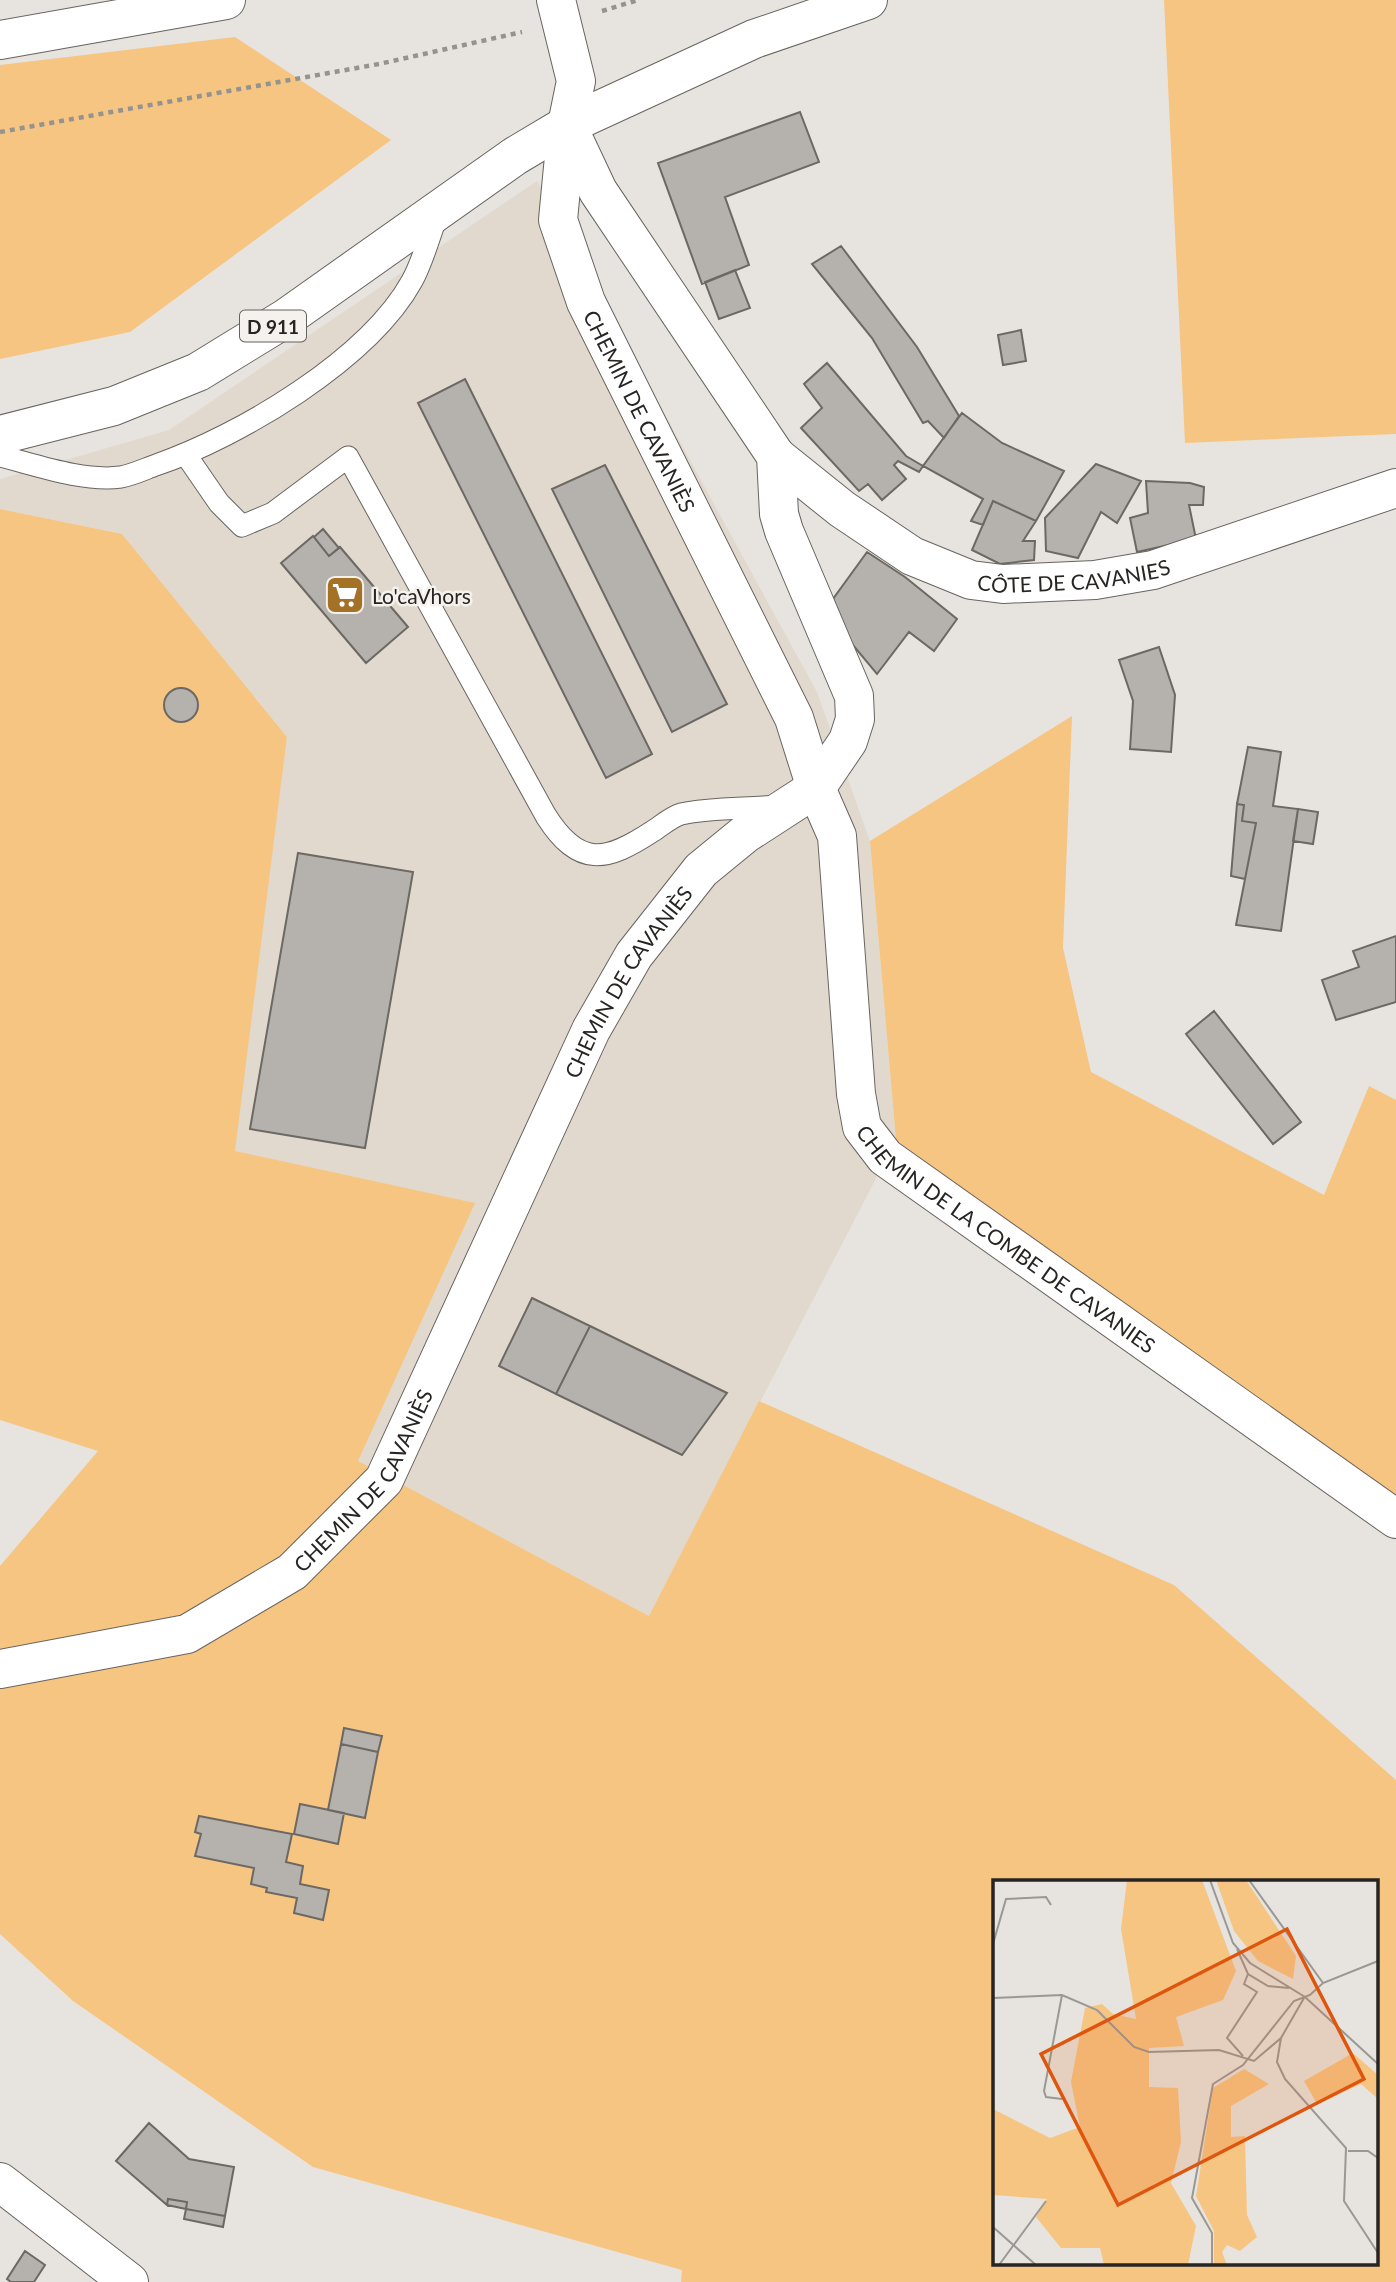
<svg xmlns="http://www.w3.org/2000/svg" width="1396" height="2282" font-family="Lato,sans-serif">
  <rect width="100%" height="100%" fill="#e7e4df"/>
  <!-- built -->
  <path fill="#e1d9cd" d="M537,181L817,692L870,841L896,1140L649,1616L357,1461L474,1203L234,1151L287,737L122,534L0,509V479L169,430Z"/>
  <!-- green -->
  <path fill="#f6c582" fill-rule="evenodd" d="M1164,0H1396V434L1185,443Z
    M235,37L391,140L130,332L0,359V65Z
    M0,509L122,534L287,737L235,1151L475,1203L358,1461L649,1616L759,1401L1174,1585L1396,1780V2282H681L682,2270L313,2167L73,2001L0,1934V1566L98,1451L0,1420ZM995,1881H1377V2263H995Z
    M1072,716L1063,948L1091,1072L1324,1195L1369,1086L1396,1100V1508L896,1140L870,841Z"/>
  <!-- building -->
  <path fill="#b5b1ac" stroke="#6c6864" stroke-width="2" d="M800,112L819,162L725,197L749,265L702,284L658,163Z
    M841,246L917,347L959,416L944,438L928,421L923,423L872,338L812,264Z
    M735,270L750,308L719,319L705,282Z
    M1021,330L1026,361L1003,365L998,335Z
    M827,363L906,456L923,466L919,472L898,461L894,465L906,479L882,500L868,484L859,491L801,428L822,408L804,384Z
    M465,379L652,754L606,778L418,403Z
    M962,413L1002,443L1064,471L1036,521L993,501L983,525L971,521L983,499L923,466Z
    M1096,464L1141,481L1117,523L1101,512L1078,558L1046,551L1045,518Z
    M605,465L727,704L672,732L552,489Z
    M1146,481L1190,483L1204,487L1203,505H1189L1196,539L1137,552L1130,518L1148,513Z
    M993,501L1036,521L1023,541H1035L1034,560L1000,564L972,550Z
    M323,529L339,548L329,556L314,537Z
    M313,536L329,556L340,547L408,627L366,663L281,563Z
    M867,552L905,577L957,619L934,651L909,632L877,674L847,638L833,599Z
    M1159,647L1175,695L1171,752L1130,749L1133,701L1119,660Z
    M164 705a17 17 0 1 1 34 0a17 17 0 1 1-34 0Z
    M1248,747L1281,752L1273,806L1298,809L1281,931L1236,925L1256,823L1242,821L1244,805L1237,804Z
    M1237,804L1244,805L1242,821L1256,823L1245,879L1231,876Z
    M1298,809L1318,812L1313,844L1293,841Z
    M298,853L413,872L365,1148L250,1129Z
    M1396,936V1002L1336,1020L1322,980L1359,967L1353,951Z
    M1214,1011L1301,1122L1273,1144L1186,1034Z
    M532,1298L590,1326L556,1394L499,1366Z
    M590,1326L727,1393L682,1455L556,1394Z
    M344,1728L382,1736L378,1752L341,1744Z
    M341,1744L378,1752L365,1818L328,1810Z
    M300,1804L344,1813L338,1844L294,1834Z
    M199,1816L292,1834L286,1862L303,1866L300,1884L329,1890L323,1920L294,1913L297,1898L266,1892L267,1888L251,1884L254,1868L195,1856L201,1834L195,1832Z
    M149,2123L189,2159L234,2167L225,2216L186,2209L187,2202L168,2199L167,2205L116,2161Z
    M168,2199L187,2202L186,2209L167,2205Z
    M186,2209L225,2216L223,2227L184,2219Z
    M25,2251L45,2265L34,2282H11L7,2279Z"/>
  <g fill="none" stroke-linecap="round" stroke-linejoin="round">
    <!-- lane casing -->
    <g stroke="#686460" stroke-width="23">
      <path id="lane" d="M186,455L219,503L242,526L273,513L348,457L546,816C579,868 606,862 653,831C661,826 671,817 681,814C711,807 747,809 778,806
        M0,456C36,465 83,482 121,477C132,475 145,469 156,465C240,436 368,360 412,281C423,261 429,237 437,216"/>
    </g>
    <!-- street casing -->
    <g stroke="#686460" stroke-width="40">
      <g id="street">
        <path id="s1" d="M556,0L576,81L567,125L558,220L586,302L794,718L816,788L837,836L856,1094L862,1127L885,1157L1396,1519"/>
        <path d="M0,40L226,0"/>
        <path id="s2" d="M776,456L842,509L912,556L971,580L1003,584L1095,580L1153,570L1396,488"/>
        <path id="s3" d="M0,1669L187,1634L292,1572L384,1480L591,1030L634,955L701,870L745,834L816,788L848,741L855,719L854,696L784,531L779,514L776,456L598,191L567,125"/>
        <path d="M0,2182L129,2282"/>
      </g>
    </g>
    <!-- primary casing -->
    <g stroke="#686460" stroke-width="40">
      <path id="primary" d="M0,435L114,406L198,372L286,318L515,156L567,125L754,39L868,0"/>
    </g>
    <!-- path -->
    <path stroke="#95938f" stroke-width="4.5" stroke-dasharray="5 5" stroke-linecap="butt" d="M602,11L638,0
      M0,132L379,64L522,32"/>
    <!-- lane -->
    <use href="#lane" stroke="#fff" stroke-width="21"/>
    <!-- street -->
    <use href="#street" stroke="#fff" stroke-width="38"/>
    <!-- primary -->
    <use href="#primary" stroke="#fff" stroke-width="38"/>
  </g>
  <!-- icons -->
  <defs>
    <g id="supermarket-square" transform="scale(2.0125)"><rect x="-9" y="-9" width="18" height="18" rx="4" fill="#a37227" stroke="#f5f1ec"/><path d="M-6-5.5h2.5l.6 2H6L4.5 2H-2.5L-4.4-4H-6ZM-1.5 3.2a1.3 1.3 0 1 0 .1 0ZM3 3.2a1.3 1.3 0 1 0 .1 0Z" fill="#fff"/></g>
  </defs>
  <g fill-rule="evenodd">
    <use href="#supermarket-square" x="345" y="595"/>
  </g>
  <g text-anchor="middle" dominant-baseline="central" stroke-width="5" stroke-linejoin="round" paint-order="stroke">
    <!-- shield labels -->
    <rect fill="#f5f1ec" stroke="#65625f" stroke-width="2" x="240" y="310.5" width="66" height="31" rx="5"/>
    <g font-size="19" font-weight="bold" fill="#272523">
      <text x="273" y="326">D 911</text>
    </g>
    <!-- street labels -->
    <g font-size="21" fill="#272523" stroke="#f5f1ec">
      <text stroke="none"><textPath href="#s1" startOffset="432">CHEMIN DE CAVANIÈS</textPath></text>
      <text stroke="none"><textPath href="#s2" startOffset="336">CÔTE DE CAVANIES</textPath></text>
      <text stroke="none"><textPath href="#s3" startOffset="998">CHEMIN DE CAVANIÈS</textPath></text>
      <text stroke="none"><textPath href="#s1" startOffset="1377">CHEMIN DE LA COMBE DE CAVANIES</textPath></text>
      <text stroke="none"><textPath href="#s3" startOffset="430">CHEMIN DE CAVANIÈS</textPath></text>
    </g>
    <!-- poi labels -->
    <g font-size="21" fill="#272523" stroke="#f5f1ec" text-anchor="start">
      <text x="372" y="595">Lo'caVhors</text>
    </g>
  </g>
  <!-- overview -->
  <g transform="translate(993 1880)">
    <rect width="385" height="385" fill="#e7e4df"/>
    <path d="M134,0H209L243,91L230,120L183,137L191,166L156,168V207L185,208L188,262L178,303L203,346L195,385H111L107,368H68L43,337L54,319L0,315V229L57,258L87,247L78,202L92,128L109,124L120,134L143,139L128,49ZM223,0H253L303,76L300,99L265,81L241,51ZM360,173L385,195V219L368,204L324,224L311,201ZM251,189L276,204L238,226V257L252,256L254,335L264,357L247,371L234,365L229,372L234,385H221V351L203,316L220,208Z" fill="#f6c582"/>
    <path fill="none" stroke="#9a9894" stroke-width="2" d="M217,0L240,63L257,83L312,117L385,184M256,0L330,103M0,64L13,19L53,17L58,25M244,69L255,94L275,106L296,108M69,115L51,211L53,217L69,219M0,118L69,115L104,130L141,167L156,172L226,170L261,181L288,158L311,118M288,158L284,182L292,199L353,268L351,321L385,373M250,176L234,158L264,112L251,104L255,94M355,271H375L385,278M0,347L43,385M6,385L53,321M219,385V353L199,318L220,204L250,185L301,121L317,115L330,103L385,81"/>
    <path fill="#de560d" fill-opacity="0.15" stroke="#de560d" stroke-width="3.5" d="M294,49L371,199L125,325L48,174Z"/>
    <rect width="385" height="385" fill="none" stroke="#272523" stroke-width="3.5"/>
  </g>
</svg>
